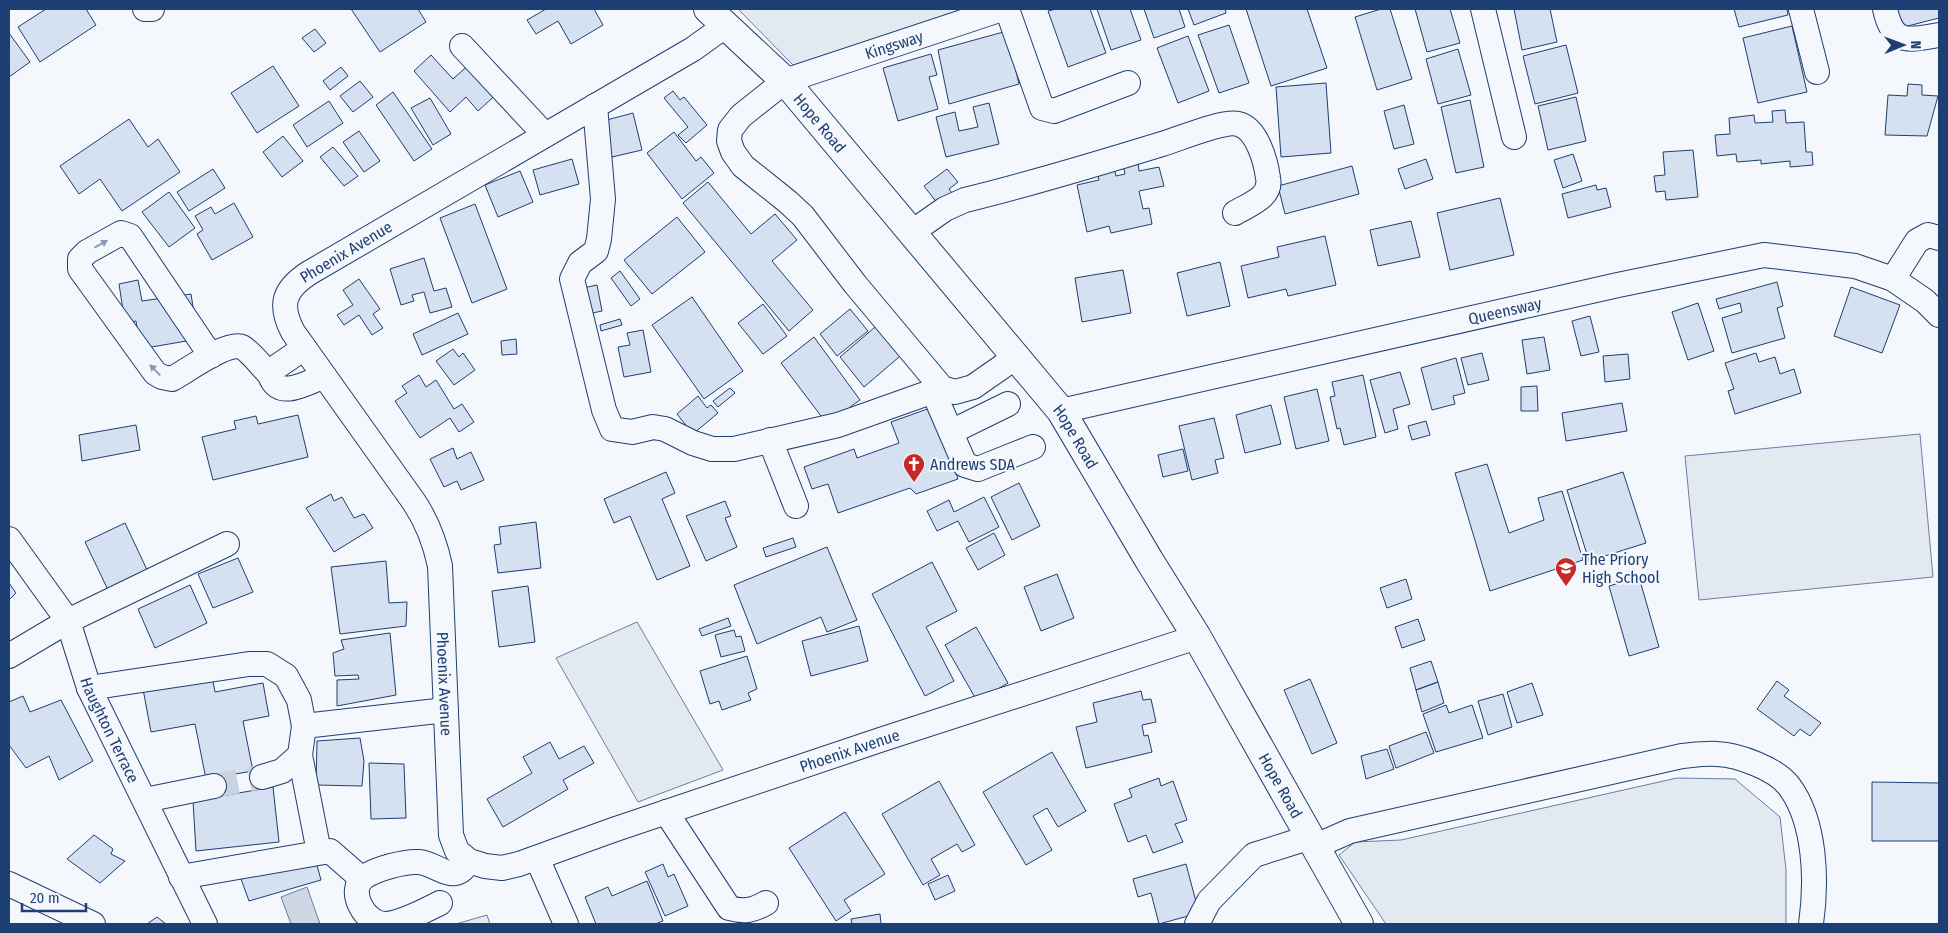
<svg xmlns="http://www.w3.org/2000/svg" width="1948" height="933" font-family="'Fira Sans Condensed',sans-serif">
  <rect width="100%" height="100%" fill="#f4f7fb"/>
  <!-- green -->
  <path fill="#e3e9f0" stroke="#687fa3" d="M738,9H963L793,65Z
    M1920,434L1933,577L1699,600L1685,456Z
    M637,622L723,770L638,802L556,658Z
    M1677,778L1735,779L1780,817L1786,870V924H1386L1339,855L1355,842L1401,840Z
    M487,915L490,924H456Z"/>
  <!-- water -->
  <path fill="#cfd7e4" stroke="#687fa3" d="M307,887L320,924H291L281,897Z"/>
  <!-- building -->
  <path fill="#d5e0f0" stroke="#1d3f73" d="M46,9H86L96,25L40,62L18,27Z
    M351,9H418L426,22L380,52Z
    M546,9H594L603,25L571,44L558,21L536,34L527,20Z
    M1056,9H1090L1106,53L1068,67L1048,11Z
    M1097,9H1130L1141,40L1111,50Z
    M1144,9H1179L1185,27L1154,38Z
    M1188,9H1225L1226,13L1194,25Z
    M1246,9H1307L1327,68L1271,86Z
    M1381,9H1390L1412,79L1377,90L1355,17Z
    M1415,9H1450L1460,43L1427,52Z
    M1514,9H1550L1557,42L1522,50Z
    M1734,9H1787L1788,15L1739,27Z
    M1895,9H1939V18L1900,28Z
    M1229,25L1249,83L1219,93L1198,35Z
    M1792,26L1807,92L1758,103L1743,38Z
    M315,29L326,43L314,52L302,38Z
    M1007,31L1019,84L949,104L938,50Z
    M9,33L30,62L9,77Z
    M1188,36L1209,91L1178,103L1157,48Z
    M1566,45L1578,93L1535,104L1523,56Z
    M1458,49L1471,95L1438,104L1426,59Z
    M931,54L937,75L929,77L938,109L898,121L883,68Z
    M431,55L453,79L473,61L500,91L478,111L466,97L450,112L414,71Z
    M273,66L299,106L257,133L231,93Z
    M341,67L348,76L330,90L323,81Z
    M360,81L373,97L353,112L340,96Z
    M1326,83L1331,153L1281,157L1276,87Z
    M1908,84L1922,85V95L1938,96L1927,136L1885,135L1888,95L1907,96Z
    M673,91L680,100L684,97L707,125L686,143L678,135L688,127L664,98Z
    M393,92L432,149L414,161L376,105Z
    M1576,97L1586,141L1548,150L1538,106Z
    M430,98L451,134L433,145L411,108Z
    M1470,100L1484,167L1456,173L1441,107Z
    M329,101L343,123L307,147L293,125Z
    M989,103L999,144L946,157L936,117L955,112L959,131L978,127L973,107Z
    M1404,105L1414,144L1394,149L1384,111Z
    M1785,110L1786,123L1804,122L1806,152H1812L1813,165L1790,167V161L1761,164V160L1737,162L1736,154L1717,156L1715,135L1730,134L1729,118L1754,115L1755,123L1773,122L1772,111Z
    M633,113L642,150L612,157L603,121Z
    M129,119L148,147L158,139L180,172L122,211L100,179L79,194L60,166Z
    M359,131L380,161L364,172L343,142Z
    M674,132L696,161L701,157L714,173L682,199L647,153Z
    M283,136L303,161L282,177L263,152Z
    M333,147L358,176L344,186L320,157Z
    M1693,150L1698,197L1666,200L1665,191L1656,192L1654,176L1665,175L1663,152Z
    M1573,154L1582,181L1563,188L1554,160Z
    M572,159L579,184L540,195L533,170Z
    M1426,159L1433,179L1405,189L1398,169Z
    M1138,162L1139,171L1159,167L1164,186L1139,191L1143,209L1149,208L1152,224L1111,233L1109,226L1087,232L1077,185L1099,180L1096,167L1113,163L1116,176L1125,174L1123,165Z
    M1352,166L1359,194L1285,214L1278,186Z
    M213,169L225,188L189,211L177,192Z
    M947,169L958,182L949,189L955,197L941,208L924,186Z
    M520,171L533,202L498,217L485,185Z
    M708,182L751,234L775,214L797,240L772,261L813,310L789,331L683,203Z
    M1596,185L1597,190L1606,188L1611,207L1568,218L1562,194Z
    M169,192L195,228L169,247L142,212Z
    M1500,198L1514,255L1450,270L1437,213Z
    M234,203L253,237L212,260L197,234L203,230L195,216L211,207L215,214Z
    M475,204L507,289L472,303L440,218Z
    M677,217L705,252L652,294L624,260Z
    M1411,221L1420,257L1378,266L1370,230Z
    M1325,236L1336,285L1288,296L1286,289L1248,298L1241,266L1279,257L1277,247Z
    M424,258L434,291L446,288L452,307L430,313L424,292L412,295L414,301L401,305L390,269Z
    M1220,262L1230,306L1187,316L1177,273Z
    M1123,270L1131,313L1082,322L1075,278Z
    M620,271L640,299L631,306L611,278Z
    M359,279L380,309L373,314L383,328L372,335L359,315L344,325L337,315L353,305L343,290Z
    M138,280L142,301L191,294L198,339L140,349L136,321L125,323L119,284Z
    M1777,282L1783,306L1777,308L1785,338L1732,353L1722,318L1742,312L1740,303L1719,309L1716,299Z
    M597,285L602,311L588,314L583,288Z
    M1851,287L1900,305L1882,353L1834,336Z
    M692,297L743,371L704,399L652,325Z
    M1698,303L1714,351L1688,360L1672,312Z
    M763,304L787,336L763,354L738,323Z
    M850,309L868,331L837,356L820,334Z
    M458,313L468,334L422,355L413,334Z
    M1590,316L1599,352L1581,356L1572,321Z
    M620,319L622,325L601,331L600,325Z
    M881,322L906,351L864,387L840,357Z
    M643,330L651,372L624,377L618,347L630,345L627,333Z
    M814,337L860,400L850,407L854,412L824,420L781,363Z
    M1544,337L1550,370L1527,374L1522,340Z
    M516,339L517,354L502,355L501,341Z
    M453,349L459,357L463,353L475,370L454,385L436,361Z
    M1482,353L1489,380L1468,385L1461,358Z
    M1756,353L1759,362L1775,357L1780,374L1794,369L1801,393L1735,414L1728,391L1734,389L1725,363Z
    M1628,354L1630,379L1605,382L1603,356Z
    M1456,358L1465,393L1453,396L1455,404L1432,410L1421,368Z
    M1400,372L1410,404L1393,409L1398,429L1385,433L1370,380Z
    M419,375L426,387L436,380L454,409L462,404L474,422L459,432L450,418L420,438L395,401L407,393L402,386Z
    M1363,375L1376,437L1344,445L1340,428L1337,429L1330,397L1335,396L1332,382Z
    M1537,386L1538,411H1521V387Z
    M730,388L735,393L718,407L713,401Z
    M1317,389L1329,441L1296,449L1284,397Z
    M698,396L707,408L711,405L718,413L693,434L677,414Z
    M1622,403L1627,431L1566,441L1562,413Z
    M1271,405L1281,444L1245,453L1236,415Z
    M933,407L958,479L916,494L910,488L838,513L828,484L812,489L804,467L854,449L857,458L899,443L891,422Z
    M298,415L308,457L213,480L202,437L236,429L234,421L256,416L258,424Z
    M1214,418L1224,458L1215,460L1218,473L1192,480L1179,426Z
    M1426,421L1430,435L1412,440L1408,426Z
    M136,425L140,450L82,461L79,435Z
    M453,448L457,459L471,452L484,480L461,490L457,481L444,487L430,459Z
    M1183,449L1188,471L1163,477L1158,455Z
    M1487,464L1509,533L1544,520L1538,498L1562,491L1583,560L1490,591L1455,473Z
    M666,472L675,493L662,499L690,566L657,580L630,516L614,523L604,499Z
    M1623,472L1646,543L1589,561L1567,490Z
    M1019,483L1040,526L1012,540L991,497Z
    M331,494L334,501L342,497L354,518L364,514L373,528L334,552L306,508Z
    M984,497L999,527L969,542L958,521L937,531L927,511L949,500L954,512Z
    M725,501L731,516L725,518L737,547L706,561L686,516Z
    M536,522L541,568L498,573L494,545L501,544L499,527Z
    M125,523L148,572L109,592L85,542Z
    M994,533L1005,555L978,570L966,548Z
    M793,538L796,547L766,557L763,548Z
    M827,547L857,620L827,632L821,617L757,644L734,585Z
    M238,558L253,592L213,608L198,574Z
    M386,561L389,603L407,602L406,626L340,634L331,567Z
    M932,562L957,611L926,627L954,681L925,696L872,594Z
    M1057,574L1074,618L1041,631L1024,587Z
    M1639,577L1659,647L1629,656L1609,586Z
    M1406,579L1412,599L1387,608L1380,588Z
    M9,583L16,593L9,600Z
    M190,585L207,623L155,648L138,609Z
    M528,586L535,642L499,647L492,591Z
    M728,618L731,626L702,636L699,629Z
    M1418,619L1425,640L1402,648L1395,627Z
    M859,626L868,661L811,676L802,641Z
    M976,627L1008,683L977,701L945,645Z
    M734,630L736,637L741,636L745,651L721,657L715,635Z
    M390,633L396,695L337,706V680L359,679L358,675L335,676L333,653L344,649L341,640Z
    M747,656L757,689L748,693L751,700L722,710L719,701L710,704L700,671Z
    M1431,661L1438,682L1416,690L1410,668Z
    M212,676L215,692L263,683L269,716L243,721L253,771L206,779L195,724L151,732L143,689Z
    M1310,679L1337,743L1312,754L1284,690Z
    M1777,681L1789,690L1784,696L1821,723L1810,736L1800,729L1794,736L1757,709Z
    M1438,682L1444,703L1422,712L1416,690Z
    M1532,683L1543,715L1517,723L1507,692Z
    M1141,691L1143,700L1151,699L1156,722L1142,725L1144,736L1148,735L1152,752L1086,768L1076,727L1097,722L1093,703Z
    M1503,694L1512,727L1488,735L1478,701Z
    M23,696L30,712L61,700L93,761L59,780L49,756L26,768L9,745V702Z
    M1446,705L1449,713L1472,705L1483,738L1436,752L1423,714Z
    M1426,732L1434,753L1396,768L1389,746Z
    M360,738L364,761L362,786L316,785L317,741Z
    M550,742L559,759L584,746L594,763L563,780L568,789L503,827L487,799L532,773L523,757Z
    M1387,749L1394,769L1366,779L1361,756Z
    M1052,752L1086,811L1058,827L1047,808L1033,816L1052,850L1026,865L983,792Z
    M369,763L404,764L406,818L371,819Z
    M1159,778L1161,786L1173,781L1187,820L1175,824L1183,842L1153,853L1146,835L1128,842L1114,804L1132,797L1129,789Z
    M939,781L975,845L962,852L957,844L931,859L940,875L923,885L882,814Z
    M1872,782L1939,783V841H1872Z
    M273,787L279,842L196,851L193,801Z
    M845,812L885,874L844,900L851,911L836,921L789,848Z
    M94,835L113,849L111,854L125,861L100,883L67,859Z
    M315,858L321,880L249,901L241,879Z
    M663,864L668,877L674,874L688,906L665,916L645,872Z
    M1186,864L1199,913L1159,924L1151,893L1138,897L1133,879Z
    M948,875L955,891L935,900L928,884Z
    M647,881L663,921L655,924H596L585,897L608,887L612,896Z
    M880,914L881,924H852L851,919Z
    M157,917L166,924H147Z"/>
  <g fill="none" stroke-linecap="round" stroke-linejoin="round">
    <!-- minor-tunnel -->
    <path stroke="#c9d2e0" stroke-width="24" stroke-dasharray="24 12" stroke-linecap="butt" d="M214,786L262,777"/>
    <!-- minor casing -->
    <g stroke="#1d3f73" stroke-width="26">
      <g id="minor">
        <path d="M145,9H152"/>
        <path d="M1002,9L785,81L741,116L730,130L729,141L733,152L743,166L788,202L803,216L855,284L942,388L955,392L973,387L1016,357"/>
        <path d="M1007,9L1042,108L1054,111L1128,83"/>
        <path d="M1483,9L1514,137"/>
        <path d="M1801,9L1817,72"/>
        <path d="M1885,9C1893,46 1908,40 1939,35"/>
        <path id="s1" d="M725,26L693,49L309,273C283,290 279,305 293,332L414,502C428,523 435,542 440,566L451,835L457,851L469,861L485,866L502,868L519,864L613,830L880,740L1197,637"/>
        <path d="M462,46L545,135"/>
        <path d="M595,106L603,199L599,239L596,251L580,263L572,279L604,410L612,429L632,432L653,427L665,429L693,443L712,449H734L838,425L942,388"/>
        <path d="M912,232L945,209L965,200C1031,184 1097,164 1162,144C1179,139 1224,120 1238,124C1257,128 1266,162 1268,178C1272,197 1250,204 1235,213"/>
        <path d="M1893,279L1917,241L1928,235L1939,238"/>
        <path d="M304,348L272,370L270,375C278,401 307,383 324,376"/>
        <path d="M211,356L130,236L121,233L87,252L80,259V269L155,373L162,377L172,379C185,372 229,340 242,347C251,352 262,367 270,375"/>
        <path d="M933,391L965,465L978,469L1033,447"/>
        <path id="s2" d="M1061,411L1618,285L1764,255L1855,266L1893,279L1925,301L1939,315"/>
        <path d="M951,432L1008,404"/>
        <path d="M770,440L796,506"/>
        <path id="s3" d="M9,539L68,621L89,688L205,924"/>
        <path d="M9,656L68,621L227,544"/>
        <path d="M89,688L249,664H267L286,676L299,700L304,726L300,755L282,771L262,777"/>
        <path d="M304,726L446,710"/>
        <path d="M300,755L319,852"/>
        <path d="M145,800L214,786"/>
        <path d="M666,812L729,908C744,912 752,911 766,903"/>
        <path d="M1316,846L1350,831L1682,756C1693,755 1706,753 1717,754C1739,755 1776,769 1789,786C1816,822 1817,882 1811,924"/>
        <path d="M537,858L566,924"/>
        <path d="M181,877L330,851L362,879"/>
        <path d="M9,884L93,924"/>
        <path d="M440,903C426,910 402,923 386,924C365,925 346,890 364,877C376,869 404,861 419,862C439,864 454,887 469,861"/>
        <path d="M1197,924L1209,901L1254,855L1311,837"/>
      </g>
    </g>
    <!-- major casing -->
    <g stroke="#1d3f73" stroke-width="30">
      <g id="major">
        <path id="s4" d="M708,9L785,81L1061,411L1149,560L1197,637L1359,924"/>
      </g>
    </g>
    <!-- minor -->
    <use href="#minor" stroke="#f4f7fb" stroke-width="24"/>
    <!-- major -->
    <use href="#major" stroke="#f4f7fb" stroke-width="28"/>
  </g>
  <!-- one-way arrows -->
  <defs><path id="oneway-solid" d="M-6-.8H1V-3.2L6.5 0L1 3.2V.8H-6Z" transform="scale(1.25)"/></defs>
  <g fill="#889bb7">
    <use href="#oneway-solid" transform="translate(101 244) rotate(-29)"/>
    <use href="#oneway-solid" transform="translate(155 370) rotate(-134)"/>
  </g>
  <!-- icons -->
  <defs>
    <g id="church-pin" transform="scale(1.125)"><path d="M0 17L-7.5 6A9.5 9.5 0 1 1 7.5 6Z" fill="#c62828" stroke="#f4f7fb"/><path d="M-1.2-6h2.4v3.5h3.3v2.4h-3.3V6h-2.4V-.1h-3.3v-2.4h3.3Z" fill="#fff"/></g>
    <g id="school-pin" transform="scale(1.125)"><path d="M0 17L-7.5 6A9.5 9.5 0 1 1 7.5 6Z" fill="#c62828" stroke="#f4f7fb"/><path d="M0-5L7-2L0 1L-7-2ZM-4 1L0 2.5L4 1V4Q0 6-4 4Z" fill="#fff"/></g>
  </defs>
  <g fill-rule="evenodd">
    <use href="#church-pin" x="914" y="464"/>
    <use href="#school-pin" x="1566" y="568"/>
  </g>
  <g text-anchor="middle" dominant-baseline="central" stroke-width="4" stroke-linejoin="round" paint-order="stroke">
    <!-- street labels -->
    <g font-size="16" fill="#1d3f73" stroke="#f4f7fb">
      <text transform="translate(894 45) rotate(-18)">Kingsway</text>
      <text stroke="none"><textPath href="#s4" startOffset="160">Hope Road</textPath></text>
      <text transform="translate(346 252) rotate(-31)">Phoenix Avenue</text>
      <text stroke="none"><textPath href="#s2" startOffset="455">Queensway</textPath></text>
      <text stroke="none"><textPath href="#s4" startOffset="565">Hope Road</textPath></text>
      <text stroke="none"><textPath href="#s1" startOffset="950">Phoenix Avenue</textPath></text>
      <text stroke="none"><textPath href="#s3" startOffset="218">Haughton Terrace</textPath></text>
      <text stroke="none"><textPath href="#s1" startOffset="1535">Phoenix Avenue</textPath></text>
      <text stroke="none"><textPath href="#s4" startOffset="970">Hope Road</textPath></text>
    </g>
    <!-- poi labels -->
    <g font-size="16" fill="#1d3f73" stroke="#f4f7fb" text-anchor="start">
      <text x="930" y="464">Andrews SDA</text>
      <text x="1582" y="559">The Priory<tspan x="1582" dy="18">High School</tspan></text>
    </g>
  </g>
  <!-- border -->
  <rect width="1948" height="933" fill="none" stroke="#1d3f73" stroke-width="20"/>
  <!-- north arrow -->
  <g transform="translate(1903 45) rotate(89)" stroke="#f4f7fb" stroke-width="4" paint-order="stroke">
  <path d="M0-4L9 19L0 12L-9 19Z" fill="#1d3f73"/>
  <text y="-8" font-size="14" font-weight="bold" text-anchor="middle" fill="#1d3f73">N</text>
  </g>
  <!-- scale -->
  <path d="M22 903v8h64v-8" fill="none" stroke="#1d3f73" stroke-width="2.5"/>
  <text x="30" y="903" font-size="15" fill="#1d3f73" stroke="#f4f7fb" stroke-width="4" paint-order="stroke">20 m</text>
</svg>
